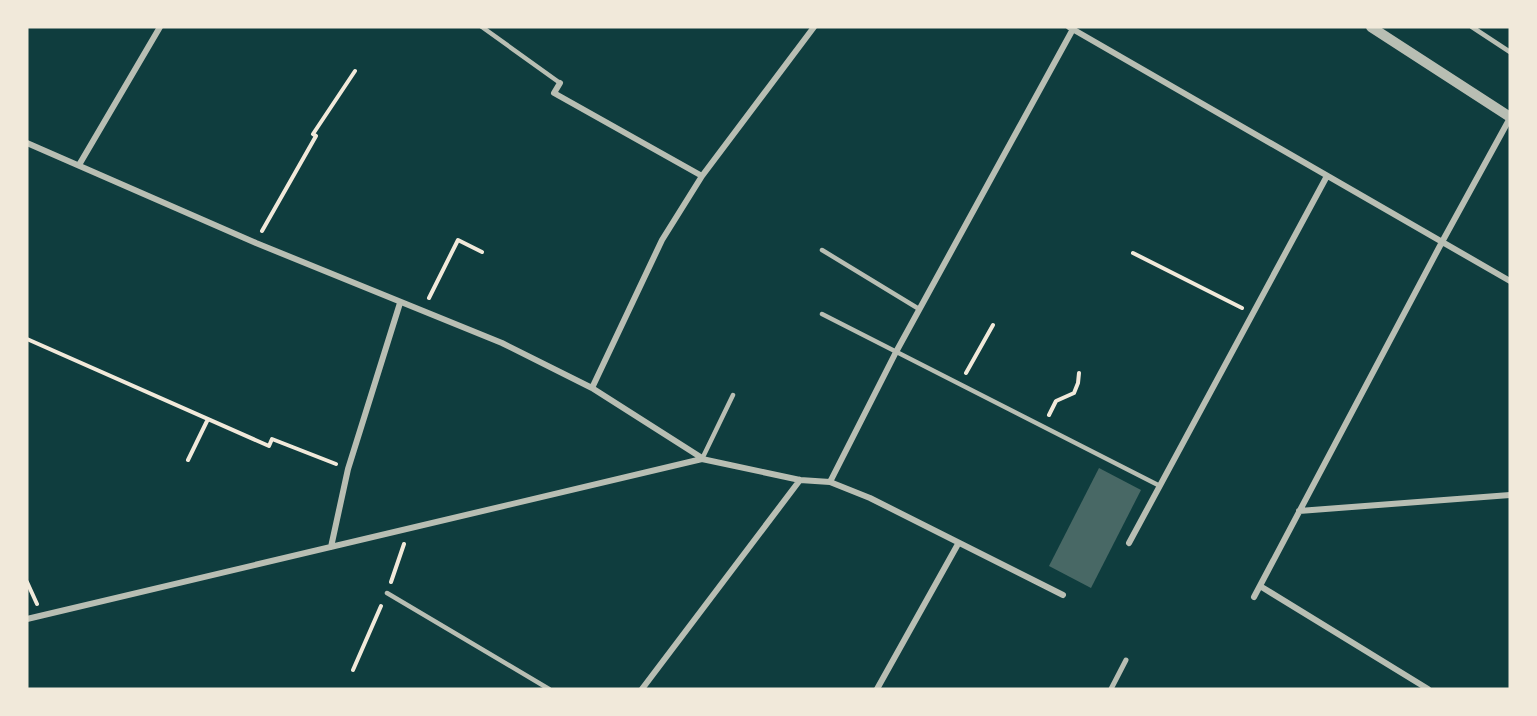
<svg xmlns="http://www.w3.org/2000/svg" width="1537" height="716" font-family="Bitter,serif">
  <rect width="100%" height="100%" fill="#0f3d3e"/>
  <!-- building -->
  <path fill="#486865" d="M1099,468L1141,490L1091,588L1049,566Z"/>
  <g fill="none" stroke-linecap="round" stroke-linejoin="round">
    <!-- path -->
    <path stroke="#f1e9da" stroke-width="4" d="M262,231L316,136L313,134L355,71
      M1133,253L1242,308
      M429,298L458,240L482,252
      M27,339L269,446L272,439L336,464
      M966,373L993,325
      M1049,415L1056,401L1074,393L1078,383L1079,373
      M188,460L208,419
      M27,582L37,604
      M391,582L404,544
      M353,670L381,606"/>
    <!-- service -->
    <path stroke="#b8beb3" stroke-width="4.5" d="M482,27L560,83
      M1472,27L1510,52
      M822,250L919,309
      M822,314L1160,486
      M702,459L733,395
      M387,593L549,689"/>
    <!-- pedestrian -->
    <path stroke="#b8beb3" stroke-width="5" d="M1111,689L1126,660"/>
    <!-- minor -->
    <path stroke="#b8beb3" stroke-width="6" d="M1069,27L1510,281
      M560,83L554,93L702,176
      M27,143L256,243L502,343L592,388L702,458
      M79,165L160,27
      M592,388L662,240L702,176L814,27
      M830,482L896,352L1073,29
      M1299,511L1510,495
      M1129,543L1327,176
      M331,547L348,469L400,303
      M1260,586L1428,689
      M1254,597L1442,242L1510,118
      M27,619L702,459L800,480L830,482L870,498L1063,595
      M642,689L800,480
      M877,689L958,544"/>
    <!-- tertiary -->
    <path stroke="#b8beb3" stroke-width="10" d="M1371,27L1510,117"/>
  </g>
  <!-- border -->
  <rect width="1537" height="716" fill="none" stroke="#f1e9da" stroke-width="57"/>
</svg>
